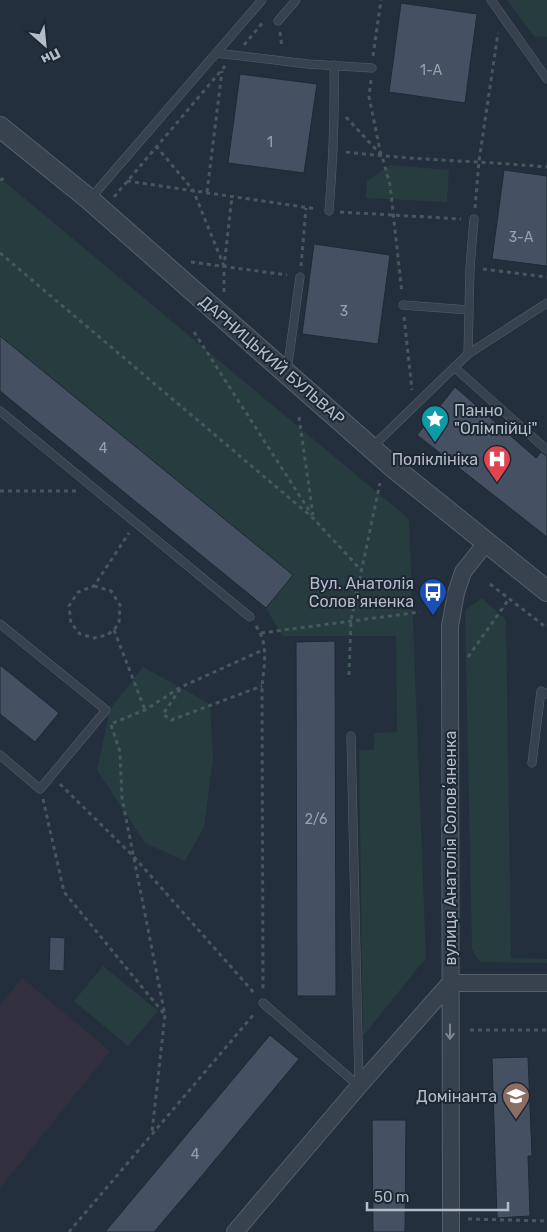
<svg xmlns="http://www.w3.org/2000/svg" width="547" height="1232" font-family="Rubik,sans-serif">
  <rect width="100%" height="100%" fill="#242f3e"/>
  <!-- medical -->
  <path fill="#32303f" d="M22,978L110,1051L0,1188V1005Z"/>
  <!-- green -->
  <path fill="#263c3f" d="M507,0H547V37L534,36Z
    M391,165L449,170L447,202L366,198L367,181Z
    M0,178L409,519L426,958L363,1036L359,750H374V733L397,732L396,636H282L266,608L292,575L0,336Z
    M482,598L506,620L511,958L547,959V963L480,962L472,949L465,610Z
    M143,667L210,704L213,760L204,827L185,861L145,843L97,770L110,709Z
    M103,966L158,1011L128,1046L74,1001Z"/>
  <!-- building -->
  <path fill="#455162" stroke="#1f2835" d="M401,3L477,14L465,103L389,92Z
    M240,74L317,84L304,173L228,163Z
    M504,170L547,176V266L492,259Z
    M314,244L390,255L378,344L302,334Z
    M0,336L293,575L266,608L0,391Z
    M455,387L536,458L541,452L547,456V537L417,435Z
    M335,641L336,996H297L296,642Z
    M0,665L59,713L35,742L0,714Z
    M50,937L65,938L64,971L49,970Z
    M270,1035L299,1059L200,1178L154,1232H105Z
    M528,1057L532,1156H528L530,1216L497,1218L492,1058Z
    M372,1120H406L405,1232H373Z"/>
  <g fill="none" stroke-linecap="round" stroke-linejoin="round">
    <!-- service casing -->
    <g stroke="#565f6c" stroke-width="9">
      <path id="service" d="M491,0L547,79
        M278,21L296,0
        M216,53L308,64L372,68
        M90,199L262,0
        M329,211C333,162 335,114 334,65
        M403,305L469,310
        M468,354L470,268L474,219
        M454,367L547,450
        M287,371L300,277
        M0,411L250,617
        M372,447L468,354L547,303
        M0,624L106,710L40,789L0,755
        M351,736L359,1084
        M532,763L541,691L547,694
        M263,1003L359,1086"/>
    </g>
    <!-- minor casing -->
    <g stroke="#565f6c" stroke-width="18">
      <path id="minor" d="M450,983H547
        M235,1232L359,1086L450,983
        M451,1232L450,626L456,593L463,572L486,543"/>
    </g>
    <!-- tertiary casing -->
    <g stroke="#565f6c" stroke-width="22">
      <path id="tertiary" d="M0,127L89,199L394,468L547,591"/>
    </g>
    <!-- path -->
    <path stroke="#44595c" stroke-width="3" stroke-dasharray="4 4" stroke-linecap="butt" d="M280,32L282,48
      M244,45L264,21
      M373,56L381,0
      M371,80L369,97L381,155
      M346,117L382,156L390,185L402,293
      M156,146L193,190L224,266
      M346,152C413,160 480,161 547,167
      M0,180L5,178
      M127,181L317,209
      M207,192L222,71
      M114,197L225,66
      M475,208L479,161L498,33
      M340,212L461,219
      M0,253L313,518L361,570
      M191,262L287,275
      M301,266L306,208
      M483,269L547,277
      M224,292V267L232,196
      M404,317L412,390
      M194,332L312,515
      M299,417L313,515
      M0,491H77
      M490,584L547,628
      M94,586L111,591L120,605L119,622L114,630L107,635L94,638L80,634L71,623L69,606L78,592L94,586L129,533
      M256,626C269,644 264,666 262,686L263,992
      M114,630L145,710
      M261,633L420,612
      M468,657L509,599
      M349,675L351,620L380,483
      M180,689L163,714L171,720L262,686
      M113,723L145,710L181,687L265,649
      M111,725L120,752L122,798L165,1015L152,1132
      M60,784L135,858L256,995
      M43,799L64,892L165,1015
      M470,1030H547
      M468,1219L547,1221
      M69,1232L255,1013"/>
    <!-- service -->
    <use href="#service" stroke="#38414e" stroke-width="8"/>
    <!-- minor -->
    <use href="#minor" stroke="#38414e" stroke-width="16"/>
    <!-- tertiary -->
    <use href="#tertiary" stroke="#38414e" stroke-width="20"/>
  </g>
  <!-- one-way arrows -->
  <defs><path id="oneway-shaft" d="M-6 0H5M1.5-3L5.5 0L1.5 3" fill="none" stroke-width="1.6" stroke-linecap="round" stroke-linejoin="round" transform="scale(1.25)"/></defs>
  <use stroke="#7c8592" href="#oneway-shaft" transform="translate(450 1032) rotate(90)"/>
  <!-- icons -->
  <defs>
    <g id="sight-pin" transform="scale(1.4375)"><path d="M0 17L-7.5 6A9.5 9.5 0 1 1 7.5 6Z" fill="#0f9aa8" stroke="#1d2633"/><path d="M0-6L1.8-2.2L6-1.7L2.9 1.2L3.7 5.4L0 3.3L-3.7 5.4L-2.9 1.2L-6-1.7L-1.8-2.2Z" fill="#fff"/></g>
    <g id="hospital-pin" transform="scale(1.4375)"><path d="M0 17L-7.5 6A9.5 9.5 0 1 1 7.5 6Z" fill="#e0444e" stroke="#1d2633"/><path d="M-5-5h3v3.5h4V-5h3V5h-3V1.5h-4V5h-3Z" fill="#fff"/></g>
    <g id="bus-pin" transform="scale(1.4375)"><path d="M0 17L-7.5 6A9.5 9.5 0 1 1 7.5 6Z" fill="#1a4fb4" stroke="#1d2633"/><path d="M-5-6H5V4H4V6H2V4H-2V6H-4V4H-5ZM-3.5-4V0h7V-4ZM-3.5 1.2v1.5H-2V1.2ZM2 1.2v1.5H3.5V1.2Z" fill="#fff"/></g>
    <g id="school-pin" transform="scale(1.4375)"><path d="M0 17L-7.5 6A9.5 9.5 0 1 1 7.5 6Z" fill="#8d6e63" stroke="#1d2633"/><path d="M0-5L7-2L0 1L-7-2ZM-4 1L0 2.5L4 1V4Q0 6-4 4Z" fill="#fff"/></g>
  </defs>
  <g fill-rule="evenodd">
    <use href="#sight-pin" x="435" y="419"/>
    <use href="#hospital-pin" x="497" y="459"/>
    <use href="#bus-pin" x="433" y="592"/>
    <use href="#school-pin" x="516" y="1096"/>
  </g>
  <g text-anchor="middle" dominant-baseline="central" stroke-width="4" stroke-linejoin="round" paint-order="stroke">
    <!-- number labels -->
    <g font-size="14" fill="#98a1af">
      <text x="431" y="70">1-А</text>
      <text x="270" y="142">1</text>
      <text x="521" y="237">3-А</text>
      <text x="344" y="311">3</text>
      <text x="103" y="448">4</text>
      <text x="316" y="819">2/6</text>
      <text x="195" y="1154">4</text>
    </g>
    <!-- street labels -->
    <g font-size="16" fill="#b4bcc9" stroke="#1d2633">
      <text transform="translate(272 360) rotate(41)">ДАРНИЦЬКИЙ БУЛЬВАР</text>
      <text transform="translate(450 848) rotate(-90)">вулиця Анатолія Соловʼяненка</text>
    </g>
    <!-- poi labels -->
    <g font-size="16" fill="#b4bcc9" stroke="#1d2633" text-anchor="end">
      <text x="454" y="410" text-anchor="start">Панно<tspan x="454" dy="18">"Олімпійці"</tspan></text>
      <text x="478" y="459">Поліклініка</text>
      <text x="414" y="583">Вул. Анатолія<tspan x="414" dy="18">Солов'яненка</tspan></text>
      <text x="497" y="1096">Домінанта</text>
    </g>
  </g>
  <!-- north arrow -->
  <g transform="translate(45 45) rotate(153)" stroke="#1d2633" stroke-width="4" paint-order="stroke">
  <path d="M0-4L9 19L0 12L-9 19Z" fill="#b4bcc9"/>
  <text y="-8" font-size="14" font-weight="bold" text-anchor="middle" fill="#b4bcc9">Пн</text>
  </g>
  <!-- scale -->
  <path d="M367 1202v8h141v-8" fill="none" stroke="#b4bcc9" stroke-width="2.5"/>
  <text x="374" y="1202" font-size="15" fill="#b4bcc9" stroke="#1d2633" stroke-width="4" paint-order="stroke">50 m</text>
</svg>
